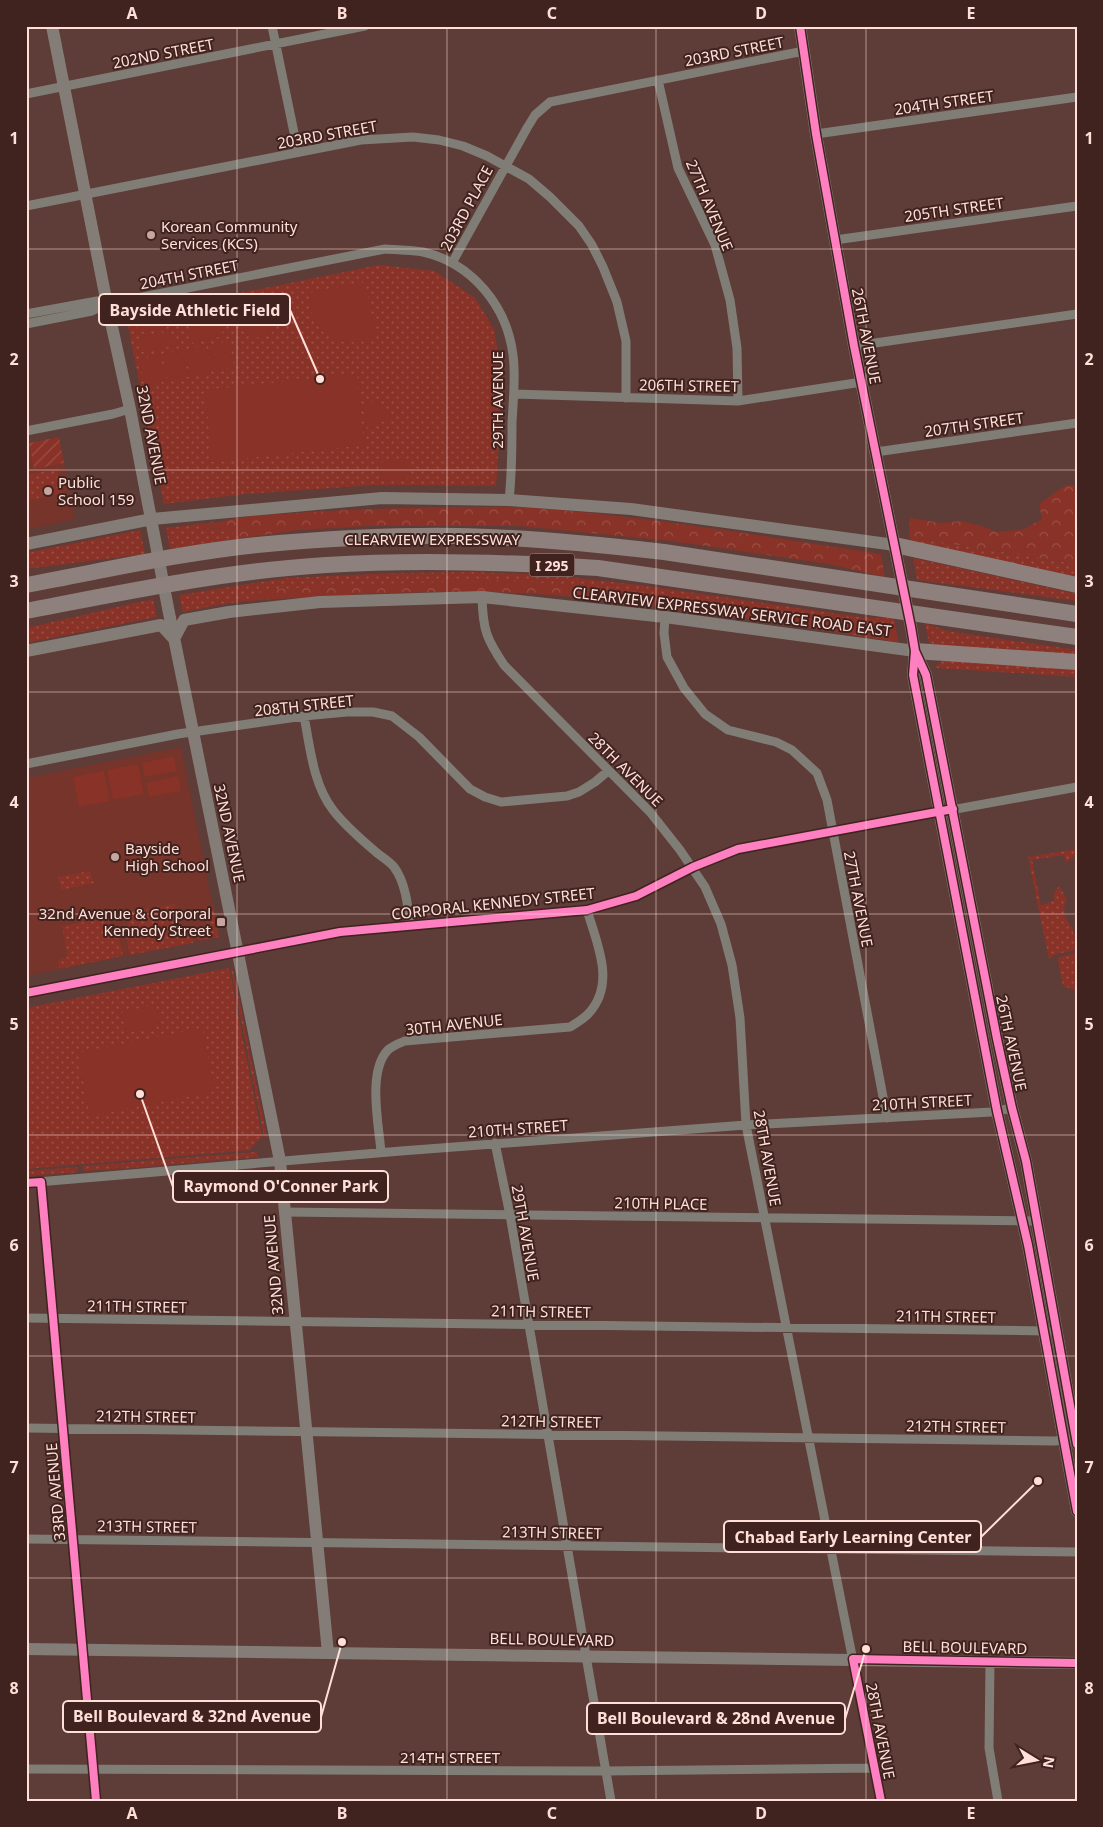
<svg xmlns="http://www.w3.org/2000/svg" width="1103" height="1827" font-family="'Noto Sans',sans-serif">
  <defs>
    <pattern id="grass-dots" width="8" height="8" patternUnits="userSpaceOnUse" patternTransform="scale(1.25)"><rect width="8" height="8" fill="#893227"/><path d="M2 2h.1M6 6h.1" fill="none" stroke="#9b4f46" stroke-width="1.8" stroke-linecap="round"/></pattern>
    <pattern id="forest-crowns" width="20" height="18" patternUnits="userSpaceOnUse" patternTransform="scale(1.25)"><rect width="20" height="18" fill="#893227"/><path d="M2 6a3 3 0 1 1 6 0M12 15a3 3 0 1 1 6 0" fill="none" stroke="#9b4f46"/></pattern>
    <pattern id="garden-furrows" width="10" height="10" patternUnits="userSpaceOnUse" patternTransform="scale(1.25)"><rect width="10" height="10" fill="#893227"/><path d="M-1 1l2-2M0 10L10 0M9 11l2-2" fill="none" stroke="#9b4f46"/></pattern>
  </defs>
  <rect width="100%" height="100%" fill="#5e3c37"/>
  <!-- built -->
  <path fill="#76342a" d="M59,437L75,519L26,530V444Z
    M181,747L219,937L26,976V778Z"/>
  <!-- grass -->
  <path fill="url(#grass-dots)" d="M379,265L435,271L475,298L494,329L501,370L499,441L496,486L376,485L246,494L164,504L126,316Z
    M57,469L62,493L26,501V475Z
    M215,522L203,528L225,529L242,538L170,549L166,528Z
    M140,530L145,554L26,569V553Z
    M909,537L1077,564V581L912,547Z
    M913,558L1077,594V601L917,580Z
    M475,572L549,575L639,585L867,618H894L898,642C773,623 648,600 523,593C431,588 338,592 247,601C225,603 204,608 183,612L179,595L286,578L395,573Z
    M153,599L157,617L26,643V628Z
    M925,623L947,631L1077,650V658L930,648Z
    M945,659L1077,667V677L937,668L936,666Z
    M1077,849V854L1066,863L1064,855L1032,860L1041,905L1054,901V893L1059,886L1067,899C1061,912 1065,918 1073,929V932L1077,938V950L1057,954L1049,959L1028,857Z
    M90,871L94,883L61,890L58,877Z
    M174,904L180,934L192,933L193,943L130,955L125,931L129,922L128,912Z
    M213,905L219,937L199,941L197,932L208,929L204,907Z
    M109,917L111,927L118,932L123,956L59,969L58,960L68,957L62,926Z
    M1077,953V991L1063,986L1058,960L1059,957Z
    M229,968L262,1137L252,1147L251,1150L26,1169V1008Z
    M233,969L267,1137H264L231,970Z
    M257,1152L258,1157L234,1159L233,1157H231V1159L120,1169L119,1166L117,1167V1169L83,1171V1166Z
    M77,1167L78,1172L26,1176V1171Z"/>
  <!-- forest -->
  <path fill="url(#forest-crowns)" d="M1066,485H1077V564L909,537L910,518L941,523L961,521L982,526L997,532L1024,529L1042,519L1039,504Z
    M457,507C484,507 511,506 537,508C652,517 767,537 881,554L885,577L828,564L671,541L520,526H370L299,530L242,538L225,529L202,528C231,516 265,515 296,513C350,509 403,508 457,507Z
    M511,580L625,590L791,616L895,625L898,642C773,623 648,600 522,593C429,589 338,595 246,601L262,590L349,585Z"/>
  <!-- garden -->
  <path fill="url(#garden-furrows)" d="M59,437L64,463L34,469L29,443Z"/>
  <!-- pitch -->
  <path fill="#893227" d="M365,282L376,334C343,356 303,331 312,292Z
    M270,300C290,318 271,346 247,335L241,307Z
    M168,311L170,326L138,333L135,318Z
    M221,321L223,336L191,343L188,328Z
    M171,331L174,346L142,352L139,337Z
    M229,341L234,367L213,372L208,345Z
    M206,345L211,372L190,376L185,350Z
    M183,350L188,377L168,381L162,354Z
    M160,355L166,381L145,386L139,359Z
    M357,374L364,445L212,462L205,390Z
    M372,402C381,404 389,408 391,417L370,429L367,427L365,404L366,402Z
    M408,459L410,478L381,481L379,462Z
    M174,756L177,771L145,777L142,763Z
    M138,764L144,794L113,800L107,770Z
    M104,771L110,801L79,807L73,777Z
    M178,776L181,791L149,797L146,783Z
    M156,1005L160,1026L126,1033L122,1012Z
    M202,1028L215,1091L90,1116L78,1053Z"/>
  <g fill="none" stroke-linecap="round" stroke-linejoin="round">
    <!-- street -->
    <path stroke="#7f7d76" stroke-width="9" d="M272,26L298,152
      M658,80L678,168L715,245L730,300L737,348L738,401
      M26,94L365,26
      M816,134L1077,97
      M26,206L361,140L413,137L439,140L463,146L487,156L529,179L550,197L579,226L592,245L603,267L617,302L626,341V398
      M835,240L1077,206
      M452,263L527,128L535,115L550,102L804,51
      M26,314L97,301L107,304
      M26,324L92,311L107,304L385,249C398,250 411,250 423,252C472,263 507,306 513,355C516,377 513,401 512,423C512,449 512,474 509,500
      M854,346L1077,314
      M514,394L738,401L862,382
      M26,431L113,414L130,409
      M876,452L1077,423
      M482,597C483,630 486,638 504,665L650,812L680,850L705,887L721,924L732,965L740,1018L746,1125L881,1801
      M665,617L664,633L667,657L684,688L705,714L728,730L776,742L792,750L817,773L827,800L887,1118
      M304,716C310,747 313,784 333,810C345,826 362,840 377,853C382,857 390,862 394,867C406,883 408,907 410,926
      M26,764L178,734L304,716L347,712H373L392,716L419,737L470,789L485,797L501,802L567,796L579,792L595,782L608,771
      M26,993L340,932L587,910L636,896L693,867L738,849L1077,787
      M495,1143L510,1215L611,1801
      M381,1152C379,1126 367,1071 388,1050C392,1046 400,1043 405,1041L570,1027C576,1023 584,1019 589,1013C616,983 597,944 587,910
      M41,1182L96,1801
      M26,1183L401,1151L746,1125L992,1112L1012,1108
      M285,1212L1036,1221
      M26,1318L1048,1331
      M26,1428L1055,1441L1068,1439
      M26,1539L1077,1552
      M990,1661L989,1748L998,1801
      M26,1769L606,1771L874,1768"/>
    <!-- secondary -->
    <path stroke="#847d77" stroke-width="12" d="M52,26L107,304L130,409L168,608L280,1161L328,1653
      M800,26L816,134L854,346L911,627L915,651L913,675L997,1111L1028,1245L1077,1511
      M26,544L152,519L382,498L509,500L631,509L895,545
      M26,651L161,625L174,639L184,620L229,612L320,602L482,597L665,617L915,651
      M915,651L926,675L997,1039L1012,1108L1026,1161L1077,1444
      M26,1649L1077,1663"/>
    <!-- highway -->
    <path stroke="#8e807c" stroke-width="16" d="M895,545L1077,585
      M26,585C103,571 179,553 257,545C323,539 390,535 457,536C526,537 595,544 664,552L1077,614
      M26,611C125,592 225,571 326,565C417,559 507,562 598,568L1077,637
      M915,651L1077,662"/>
    <!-- cycleway casing -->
    <g stroke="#40231e" stroke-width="11">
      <path id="cycleway" d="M800,26L816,134L854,346L911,627L915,651L913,675L997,1111L1028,1245L1077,1511
        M915,651L926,675L997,1039L1012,1108L1026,1161L1077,1444
        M26,993L340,932L587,910L636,896L693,867L738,849L953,809
        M26,1183L41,1182L96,1801
        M881,1801L853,1659L1077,1663"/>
    </g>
    <!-- cycleway -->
    <use href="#cycleway" stroke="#ff80c0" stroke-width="8"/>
  </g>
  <!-- grid -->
  <path fill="none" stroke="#ffdfd8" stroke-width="1" stroke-opacity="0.55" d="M237,26V1801M447,26V1801M656,26V1801M866,26V1801M26,249H1077M26,470H1077M26,692H1077M26,914H1077M26,1135H1077M26,1356H1077M26,1578H1077"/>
  <!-- markers -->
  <g fill="#c7a6a0" stroke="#40231e" stroke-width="2">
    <circle cx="151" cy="235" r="5"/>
    <circle cx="48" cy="491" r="5"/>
    <circle cx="115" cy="857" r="5"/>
    <rect x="216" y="917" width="10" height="10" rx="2.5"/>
  </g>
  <g text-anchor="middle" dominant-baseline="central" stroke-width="4" stroke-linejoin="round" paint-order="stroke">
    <!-- shield labels -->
    <rect fill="#40231e" stroke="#c6a7a0" stroke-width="1" x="529.5" y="553.5" width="45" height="23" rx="4"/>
    <g font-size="14" font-weight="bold" fill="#ffdfd8">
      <text x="552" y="565">I 295</text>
    </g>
    <!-- street labels -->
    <g font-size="15" fill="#ffdfd8" stroke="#40231e">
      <text transform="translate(734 51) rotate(-11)">203RD STREET</text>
      <text transform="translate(163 53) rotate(-11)">202ND STREET</text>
      <text transform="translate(944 102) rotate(-8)">204TH STREET</text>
      <text transform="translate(327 134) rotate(-10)">203RD STREET</text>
      <text transform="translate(710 205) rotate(67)">27TH AVENUE</text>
      <text transform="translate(466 208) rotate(-62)">203RD PLACE</text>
      <text transform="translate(954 209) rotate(-8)">205TH STREET</text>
      <text transform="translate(189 274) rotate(-11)">204TH STREET</text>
      <text transform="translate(867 336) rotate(79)">26TH AVENUE</text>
      <text transform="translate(689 385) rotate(1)">206TH STREET</text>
      <text transform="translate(497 400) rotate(-90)">29TH AVENUE</text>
      <text transform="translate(974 424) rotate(-8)">207TH STREET</text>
      <text transform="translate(152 435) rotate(79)">32ND AVENUE</text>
      <text x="432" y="539">CLEARVIEW EXPRESSWAY</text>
      <text transform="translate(732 611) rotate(7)">CLEARVIEW EXPRESSWAY SERVICE ROAD EAST</text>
      <text transform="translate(304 705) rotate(-6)">208TH STREET</text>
      <text transform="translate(626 769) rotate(45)">28TH AVENUE</text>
      <text transform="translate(230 833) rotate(78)">32ND AVENUE</text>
      <text transform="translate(859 899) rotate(79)">27TH AVENUE</text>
      <text transform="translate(493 903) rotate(-6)">CORPORAL KENNEDY STREET</text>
      <text transform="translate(454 1024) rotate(-6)">30TH AVENUE</text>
      <text transform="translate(1012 1043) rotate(78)">26TH AVENUE</text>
      <text transform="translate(922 1102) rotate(-3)">210TH STREET</text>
      <text transform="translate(518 1128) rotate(-4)">210TH STREET</text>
      <text transform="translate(768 1158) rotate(80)">28TH AVENUE</text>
      <text transform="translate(661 1203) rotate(1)">210TH PLACE</text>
      <text transform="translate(526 1233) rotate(80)">29TH AVENUE</text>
      <text transform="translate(273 1265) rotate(-95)">32ND AVENUE</text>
      <text transform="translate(137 1306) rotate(1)">211TH STREET</text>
      <text transform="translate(541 1311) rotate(1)">211TH STREET</text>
      <text transform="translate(946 1316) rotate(1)">211TH STREET</text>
      <text transform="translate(146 1416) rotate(1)">212TH STREET</text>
      <text transform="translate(551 1421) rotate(1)">212TH STREET</text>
      <text transform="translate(956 1426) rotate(1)">212TH STREET</text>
      <text transform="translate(55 1492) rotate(-95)">33RD AVENUE</text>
      <text transform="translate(147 1526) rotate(1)">213TH STREET</text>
      <text transform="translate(552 1532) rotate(1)">213TH STREET</text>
      <text transform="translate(552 1639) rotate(1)">BELL BOULEVARD</text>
      <text transform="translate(965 1647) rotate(1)">BELL BOULEVARD</text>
      <text transform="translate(881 1731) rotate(79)">28TH AVENUE</text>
      <text x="450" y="1757">214TH STREET</text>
    </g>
    <!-- poi labels -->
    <g font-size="15" fill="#ffdfd8" stroke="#40231e" text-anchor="start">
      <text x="161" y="226">Korean Community<tspan x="161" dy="17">Services (KCS)</tspan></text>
      <text x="58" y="482">Public<tspan x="58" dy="17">School 159</tspan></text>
      <text x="125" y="848">Bayside<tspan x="125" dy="17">High School</tspan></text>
      <text x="211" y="913" text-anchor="end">32nd Avenue &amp; Corporal<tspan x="211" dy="17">Kennedy Street</tspan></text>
    </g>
  </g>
  <!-- callouts -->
  <path fill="none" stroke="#ffdfd8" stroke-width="2" d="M320 379L290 310M140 1094L173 1187M1038 1481L981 1537M342 1642L321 1717M866 1649L845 1719"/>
  <g fill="#ffdfd8" stroke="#40231e" stroke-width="2">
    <circle cx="320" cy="379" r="5"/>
    <circle cx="140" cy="1094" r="5"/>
    <circle cx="1038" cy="1481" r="5"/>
    <circle cx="342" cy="1642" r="5"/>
    <circle cx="866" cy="1649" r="5"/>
  </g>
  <g fill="#40231e" stroke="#ffdfd8" stroke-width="2">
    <rect x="99" y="294" width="191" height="31" rx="5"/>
    <rect x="173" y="1171" width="215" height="31" rx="5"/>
    <rect x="724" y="1521" width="257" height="31" rx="5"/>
    <rect x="63" y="1701" width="258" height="31" rx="5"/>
    <rect x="587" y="1703" width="258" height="31" rx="5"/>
  </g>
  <g font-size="16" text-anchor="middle" font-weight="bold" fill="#ffdfd8">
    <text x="195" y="316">Bayside Athletic Field</text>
    <text x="281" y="1192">Raymond O'Conner Park</text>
    <text x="853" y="1543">Chabad Early Learning Center</text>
    <text x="192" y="1722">Bell Boulevard &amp; 32nd Avenue</text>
    <text x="716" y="1724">Bell Boulevard &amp; 28nd Avenue</text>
  </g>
  <!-- border -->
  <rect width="1103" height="1827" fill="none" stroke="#40231e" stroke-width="55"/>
  <!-- north arrow -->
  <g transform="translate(1036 1760) rotate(100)" stroke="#40231e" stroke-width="4" paint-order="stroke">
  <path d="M0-4L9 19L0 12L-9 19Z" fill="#ffdfd8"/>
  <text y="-8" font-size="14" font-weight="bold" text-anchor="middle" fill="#ffdfd8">N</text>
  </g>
  <rect x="28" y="28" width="1048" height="1772" fill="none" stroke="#ffdfd8" stroke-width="2"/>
  <g font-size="16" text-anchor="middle" font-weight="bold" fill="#ffdfd8">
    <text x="132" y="19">A</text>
    <text x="342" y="19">B</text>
    <text x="552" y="19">C</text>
    <text x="761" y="19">D</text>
    <text x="971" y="19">E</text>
    <text x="14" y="144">1</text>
    <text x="1089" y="144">1</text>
    <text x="14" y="365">2</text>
    <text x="1089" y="365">2</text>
    <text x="14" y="587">3</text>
    <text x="1089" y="587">3</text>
    <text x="14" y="808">4</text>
    <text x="1089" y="808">4</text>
    <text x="14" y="1030">5</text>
    <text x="1089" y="1030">5</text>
    <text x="14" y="1251">6</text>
    <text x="1089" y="1251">6</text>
    <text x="14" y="1473">7</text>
    <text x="1089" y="1473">7</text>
    <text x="14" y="1694">8</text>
    <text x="1089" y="1694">8</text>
    <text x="132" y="1819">A</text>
    <text x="342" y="1819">B</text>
    <text x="552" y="1819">C</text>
    <text x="761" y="1819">D</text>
    <text x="971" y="1819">E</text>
  </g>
</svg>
